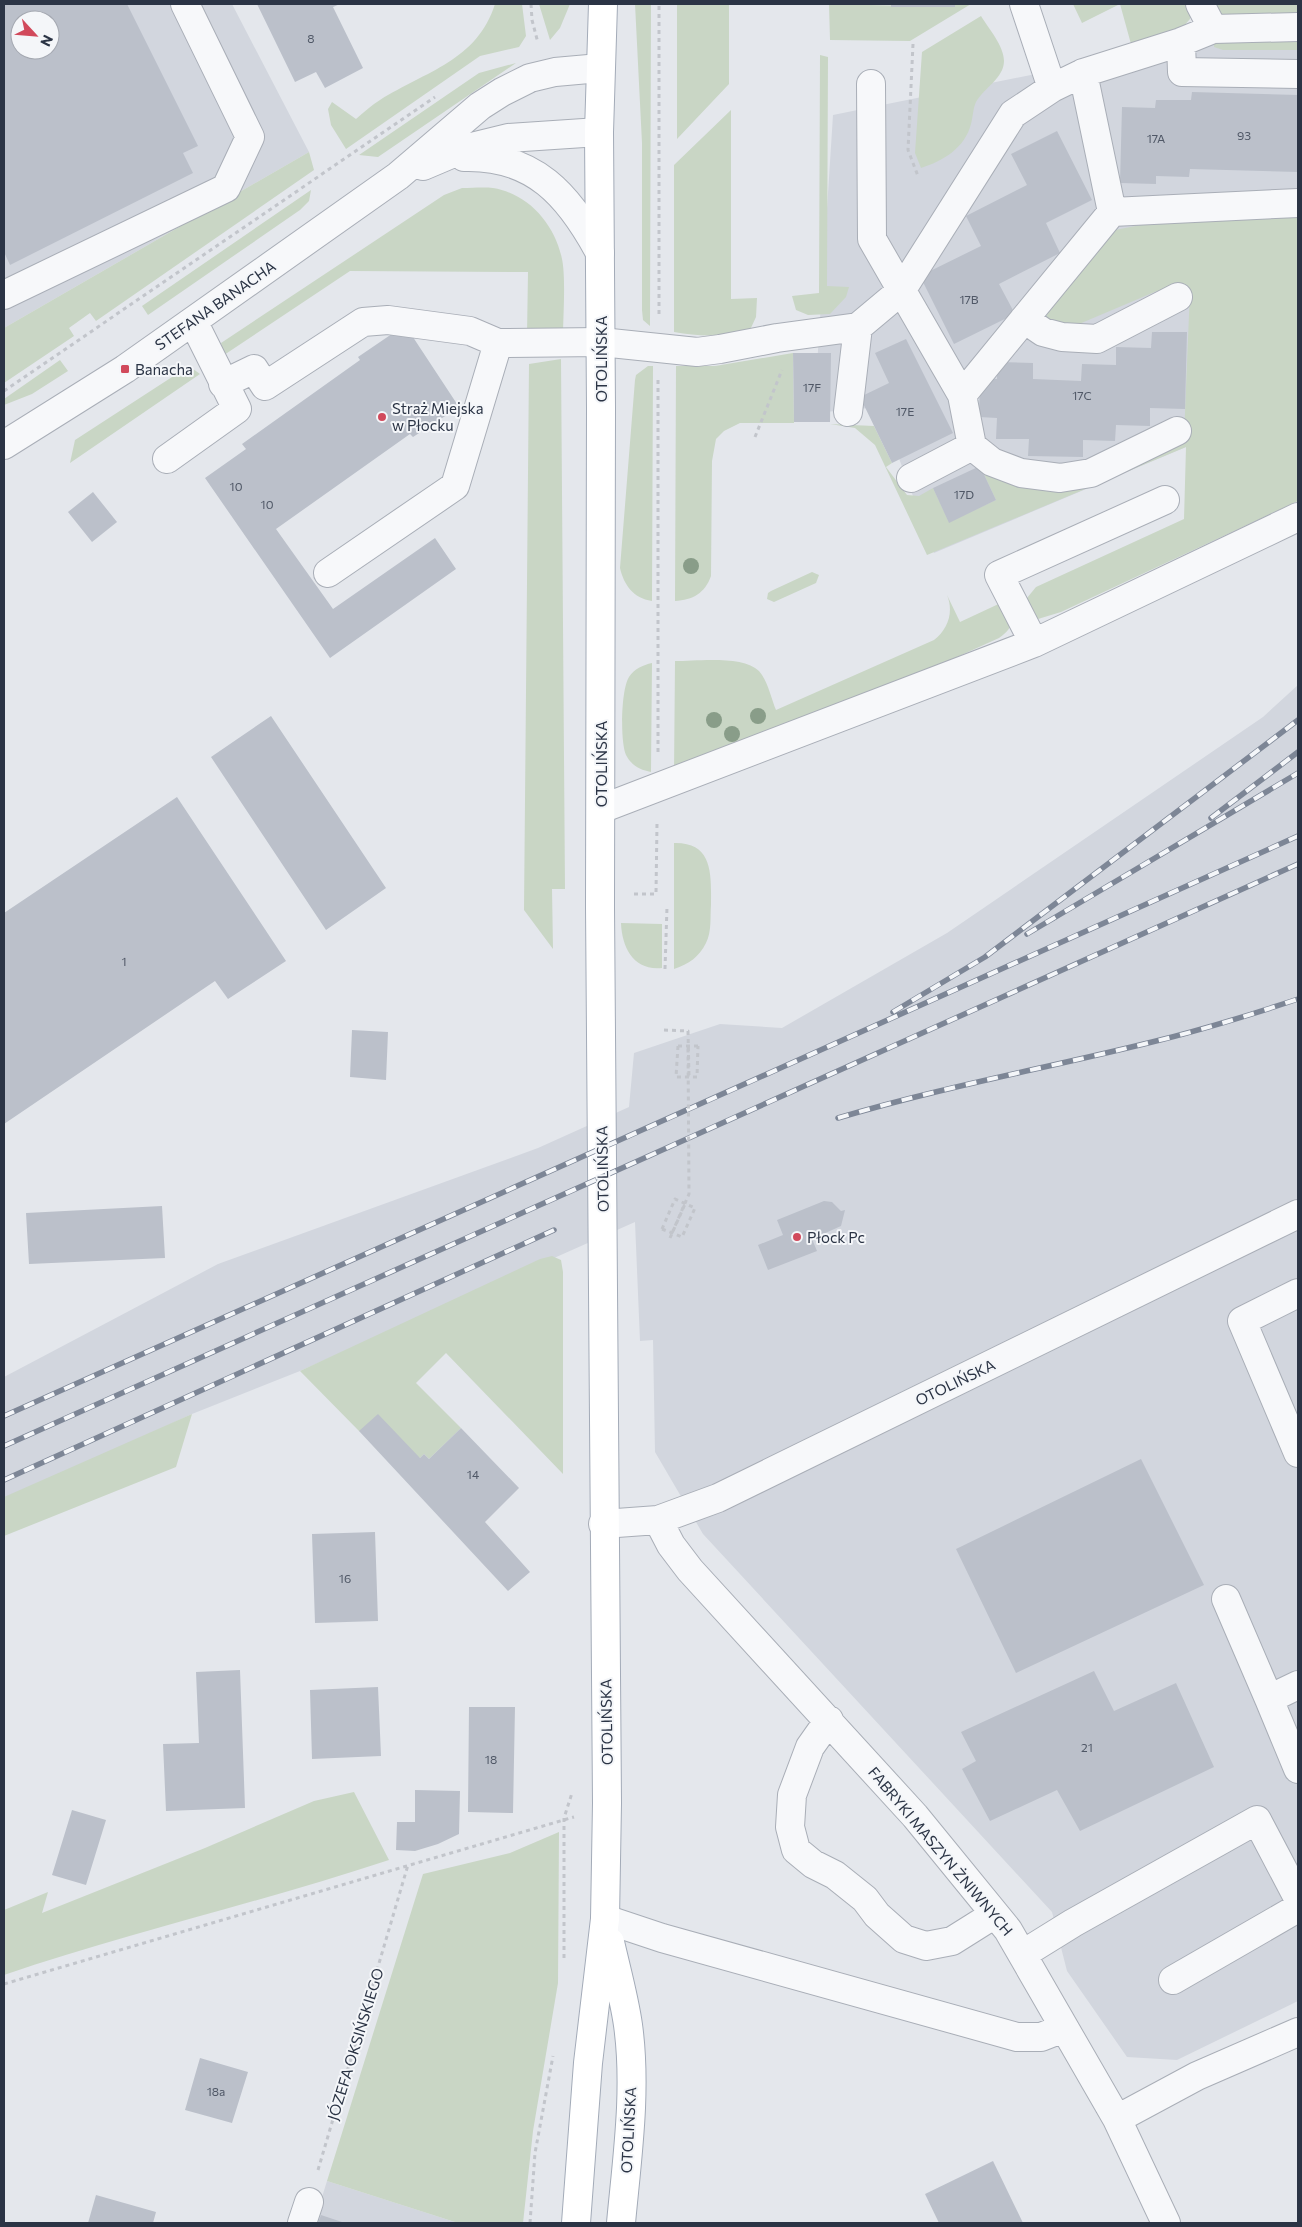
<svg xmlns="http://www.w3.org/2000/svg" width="1302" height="2227" font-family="Commissioner,sans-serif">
  <rect width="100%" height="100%" fill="#e4e7ec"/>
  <!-- built -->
  <path fill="#d2d6de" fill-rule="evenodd" d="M4,4H232L309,152L4,328ZM20,20H50V50H20Z
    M1298,21V395L1186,447L934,553L880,407L814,413L833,115Z
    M1298,685V2001L1177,2060L1127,2057L1067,1971L1052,1912L703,1534L655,1452L653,1340L640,1341L635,1222L300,1371L192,1414L4,1501V1377L218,1264L538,1148L629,1107L634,1053L720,1024L782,1028L947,933L1263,717Z
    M327,2181L458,2223H314Z"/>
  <!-- green -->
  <path fill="#c9d6c5" d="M495,4H522L526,36L519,47L480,56L346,149L331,125L328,109L332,102L356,119C364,112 372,105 380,100C426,71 477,61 495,4Z
    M539,4H570L560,28L550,40Z
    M635,4H651L650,326L643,320L642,310V143Z
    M677,4H729V84L677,139Z
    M829,4L955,7V4H971L910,41L830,40Z
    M1073,4H1190V19L1183,27L1131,44L1120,4L1082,23Z
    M1212,4H1298V16L1217,15Z
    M981,16C989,29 1004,46 1004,61C1004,78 984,88 976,102C973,108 973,117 971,124C965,148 943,161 921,168L915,153L922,52Z
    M1298,37V50H1223L1214,47V43Z
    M820,55L828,57L827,286L849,287L846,297L830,314L808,315L796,310L792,296L819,293Z
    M516,63L378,157L359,155L479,73Z
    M731,110V299L757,298L756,317L750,330C723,337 701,337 674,332V165Z
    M309,152L314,170L96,321L90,313L69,328L74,336L4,383V328Z
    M462,188C472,188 484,187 493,188C529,194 555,225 562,259C566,278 563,317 563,337L527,335L528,272L350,271L224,355L221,343L444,195Z
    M311,190L309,201L300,210L148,315L142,306Z
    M1298,215V501L1061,612L1038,619L1030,615L1025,608L1027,598L1036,587L1184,519L1186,447L927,555L875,445L855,428L830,424L874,426L892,463L886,467L907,495L919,496L933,488L949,522L996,500L980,466L1031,485L1184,437L1190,290L1157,291L1072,327L1054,324L1046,316L1051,305L1115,230L1187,216Z
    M793,353L794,423H740L724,431L716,439L712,461L711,576C705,593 693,600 675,601L676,366H715Z
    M561,359L565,889H552L553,949L524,910L529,364Z
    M60,360L68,371L32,394L4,405V399Z
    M189,366L200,374L70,463L75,440Z
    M648,366H653L652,601C633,598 624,585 620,568L635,380L636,375Z
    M812,572L819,575L816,583L774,602L767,599L768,593L771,591Z
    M947,595L960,622L1005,601C1011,620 1017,625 999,638L712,768L674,773L675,661C697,661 743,655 759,671C768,681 771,698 776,710L934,640C948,629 954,612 947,595Z
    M652,663L651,772C640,770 631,765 626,755C620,742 621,689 629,677C634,669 643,665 652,663Z
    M674,843C714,842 711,876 711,905C710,917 712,931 706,943C699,957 689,964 674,969Z
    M621,923L662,924V968C634,971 622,948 621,923Z
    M552,1256L561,1260L563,1272V1474L446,1353L416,1383L461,1428L429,1459L424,1454L420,1458L359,1431L300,1371L540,1259Z
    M192,1414L176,1467L4,1536V1497Z
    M354,1792L389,1860C262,1902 131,1932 4,1975V1910L48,1892L42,1913L205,1848L314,1801Z
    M559,1832L558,1983L533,2131L523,2223H458L327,2181L423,1874L510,1853Z"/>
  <!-- building -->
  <path fill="#bbc0ca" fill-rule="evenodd" d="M4,4H127L198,146L183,153L193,173L10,265L4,252ZM20,20H50V50H20Z
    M257,4H340L333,7L363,68L325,88L316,72L295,82Z
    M891,4H955V7H891Z
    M1192,92L1298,95V172L1190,169L1189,177L1156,176V184L1120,183L1122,107L1155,108L1156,100H1191Z
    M1057,131L1092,200L1046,223L1060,253L999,284L1015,314L954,344L920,276L981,246L966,216L1027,185L1011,154Z
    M405,325L459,407L413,437L410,434L276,529L333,609L435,538L456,569L330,658L205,478L246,449L242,444L360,360L358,357Z
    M1152,332H1187L1185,409L1150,408V426L1116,425L1115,441L1083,440V457L1028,456L1029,439H996L997,418L979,417L980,378L997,379V362L1033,363V379L1081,381L1082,364L1116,365V347L1151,348Z
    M906,339L953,433L892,463L860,397L889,383L875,353Z
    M793,353H831L830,422H794Z
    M980,466L996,500L949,523L933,488Z
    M93,492L117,522L92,542L68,512Z
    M271,716L386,888L326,930L211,757Z
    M177,797L286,961L228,999L215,981L4,1124V913Z
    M352,1030L388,1032L386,1080L350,1077Z
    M824,1201L832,1202L841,1211L845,1210L841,1226L812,1239L817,1251L768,1270L758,1245L783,1235L777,1220Z
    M162,1206L165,1258L29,1264L26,1213Z
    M378,1414L420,1458L424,1454L429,1459L461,1428L519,1488L485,1522L530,1572L508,1591L359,1431Z
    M1141,1459L1204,1585L1016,1673L956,1549Z
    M375,1532L378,1621L315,1623L312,1534Z
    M240,1670L245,1808L166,1811L163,1744L199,1743L196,1672Z
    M1094,1671L1114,1711L1176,1683L1214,1767L1080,1831L1057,1790L990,1821L962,1769L976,1761L961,1732Z
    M378,1687L381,1756L312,1759L310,1690Z
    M469,1707H515L513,1813L468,1812Z
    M415,1790L460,1791L459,1834L438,1844L415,1851L396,1850L397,1822H415Z
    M72,1810L106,1820L86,1885L52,1875Z
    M200,2058L248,2072L232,2123L185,2110Z
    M993,2161L1023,2223H939L925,2194Z
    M96,2195L156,2212L153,2223H88Z
    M321,2215L345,2223H318Z"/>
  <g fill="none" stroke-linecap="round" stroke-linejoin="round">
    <!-- minor casing -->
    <g stroke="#a9aeb7" stroke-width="30">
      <path id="minor" d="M1024,4L1052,88
        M1200,4L1213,29
        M1181,42L1182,72L1298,74
        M871,84L872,239L962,395L1112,212L1083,73
        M464,157C534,155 569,195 600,253
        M423,166L463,149L508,138L599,132
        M1112,212L1298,203
        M4,295L226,188L250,137L185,4
        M1024,319L1043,332L1062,337L1097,339L1178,297
        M223,384L254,369L265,386L363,322L388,320L470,331L498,343L601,342L697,352L720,349L777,338L858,327L901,291L1013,114L1052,88L1083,73L1181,42L1213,29L1298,27
        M848,412L858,327
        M4,445L125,369L398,176L480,106L502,92L530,78L555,72L600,68
        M972,446L992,462L1021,473L1060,478L1091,473L1177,431
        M167,459L237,409L193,321
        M911,478L972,446L962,395
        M328,573L455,486L498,343
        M1034,643L1298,517
        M601,809L1034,643L999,575L1165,500
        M1298,1293L1242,1321L1298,1453
        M658,1520L671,1545L690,1570L915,1816L1008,1930L1117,2119L1166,2223
        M603,1524L658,1520L718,1498L1298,1214
        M1226,1599L1269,1699
        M1298,1685L1269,1699L1298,1769
        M829,1720L810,1747L792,1795L790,1827L796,1850L813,1864L835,1875L865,1899L877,1915L904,1939L926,1946L952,1941L995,1914
        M605,1919L662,1938L1017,2037H1041L1064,2028
        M1023,1954L1073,1923L1257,1820L1298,1898
        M1173,1980L1298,1908
        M1117,2119L1197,2076L1298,2032
        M302,2223L309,2202"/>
    </g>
    <!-- major casing -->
    <g stroke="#a3abb8" stroke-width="30">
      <path id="major" d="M610,1942C616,1969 624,1997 628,2025C637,2090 627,2158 621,2223
        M576,2223L588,2063L605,1919L607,1803L600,907L601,408L599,132L603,4"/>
    </g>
    <!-- path -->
    <path stroke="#c2c5cb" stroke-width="3" stroke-dasharray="4 4" stroke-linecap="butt" d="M531,4L532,20L538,43
      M913,44L908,150L918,176
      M659,314V4
      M4,391L435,97
      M755,437L782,370
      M658,752V380
      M634,894H656L657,823
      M665,969L667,907
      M664,1030L688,1031L689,1077
      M678,1046L676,1077H697L698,1046
      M662,1229L675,1199L695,1208L682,1237
      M670,1238L685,1204
      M564,1958V1818L572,1793
      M4,1984L574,1817
      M318,2170L408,1865
      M530,2223L535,2153L553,2056"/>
    <!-- minor -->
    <use href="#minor" stroke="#f7f8fa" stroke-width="28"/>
    <!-- major -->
    <use href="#major" stroke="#fff" stroke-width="28"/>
    <!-- rail casing -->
    <g stroke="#7d8696" stroke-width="5.5">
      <path id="rail" d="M1211,818L1298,752
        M1027,934L1298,773
        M893,1012L985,957L1298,720
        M838,1118C942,1087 1047,1068 1152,1042C1202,1030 1250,1015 1298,999
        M4,1416L1298,836
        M4,1446L1298,864
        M4,1480L554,1230"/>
    </g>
    <!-- rail -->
    <use href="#rail" stroke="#f4f6f9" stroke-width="4" stroke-dasharray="11" stroke-linecap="butt"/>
    <!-- path-bridge -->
    <path stroke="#c2c5cb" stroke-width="3" stroke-dasharray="4 4" stroke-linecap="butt" d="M678,1046H698
      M662,1229L682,1237
      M672,1233L689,1194L688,1046"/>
  </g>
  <!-- trees -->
  <g fill="#899d89">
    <circle cx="691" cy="566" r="8"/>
    <circle cx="758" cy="716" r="8"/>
    <circle cx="714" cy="720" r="8"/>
    <circle cx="732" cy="734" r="8"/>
  </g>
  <!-- markers -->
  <g fill="#d1495b" stroke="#f4f6f9" stroke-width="2">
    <rect x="120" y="364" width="10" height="10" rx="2.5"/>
    <circle cx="382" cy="417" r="5"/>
    <circle cx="797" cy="1237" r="5"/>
  </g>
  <g text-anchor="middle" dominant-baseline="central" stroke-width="4" stroke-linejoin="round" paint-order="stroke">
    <!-- number labels -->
    <g font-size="12" fill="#4f5766">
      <text x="311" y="38">8</text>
      <text x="1244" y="135">93</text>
      <text x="1156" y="138">17A</text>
      <text x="969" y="299">17B</text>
      <text x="812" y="387">17F</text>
      <text x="1082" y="395">17C</text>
      <text x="905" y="411">17E</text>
      <text x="236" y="486">10</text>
      <text x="964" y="494">17D</text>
      <text x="267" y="504">10</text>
      <text x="124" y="961">1</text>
      <text x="473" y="1474">14</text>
      <text x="345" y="1578">16</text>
      <text x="1087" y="1747">21</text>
      <text x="491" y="1759">18</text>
      <text x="216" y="2091">18a</text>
    </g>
    <!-- street labels -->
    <g font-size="15" fill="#2b3445" stroke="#f4f6f9">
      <text transform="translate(215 305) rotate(-35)">STEFANA BANACHA</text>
      <text transform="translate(601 359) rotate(-90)">OTOLIŃSKA</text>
      <text transform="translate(601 764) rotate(-90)">OTOLIŃSKA</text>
      <text transform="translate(602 1169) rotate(-91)">OTOLIŃSKA</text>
      <text transform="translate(955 1382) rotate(-26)">OTOLIŃSKA</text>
      <text transform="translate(606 1722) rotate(-91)">OTOLIŃSKA</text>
      <text transform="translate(941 1851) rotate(50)">FABRYKI MASZYN ŻNIWNYCH</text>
      <text transform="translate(355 2044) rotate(-73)">JÓZEFA OKSIŃSKIEGO</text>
      <text transform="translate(628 2130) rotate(-87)">OTOLIŃSKA</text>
    </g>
    <!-- poi labels -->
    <g font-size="15" fill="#2b3445" stroke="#f4f6f9" text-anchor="start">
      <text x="135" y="369">Banacha</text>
      <text x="392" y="408">Straż Miejska<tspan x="392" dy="17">w Płocku</tspan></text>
      <text x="807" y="1237">Płock Pc</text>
    </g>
  </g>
  <!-- border -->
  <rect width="1302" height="2227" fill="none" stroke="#2b3445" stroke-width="10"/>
  <!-- north arrow -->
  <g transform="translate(35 35) rotate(116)"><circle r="24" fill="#f4f6f9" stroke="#a4a8b1"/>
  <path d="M0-4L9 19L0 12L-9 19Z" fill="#d1495b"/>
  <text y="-8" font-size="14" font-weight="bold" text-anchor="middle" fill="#2b3445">N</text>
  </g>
</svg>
